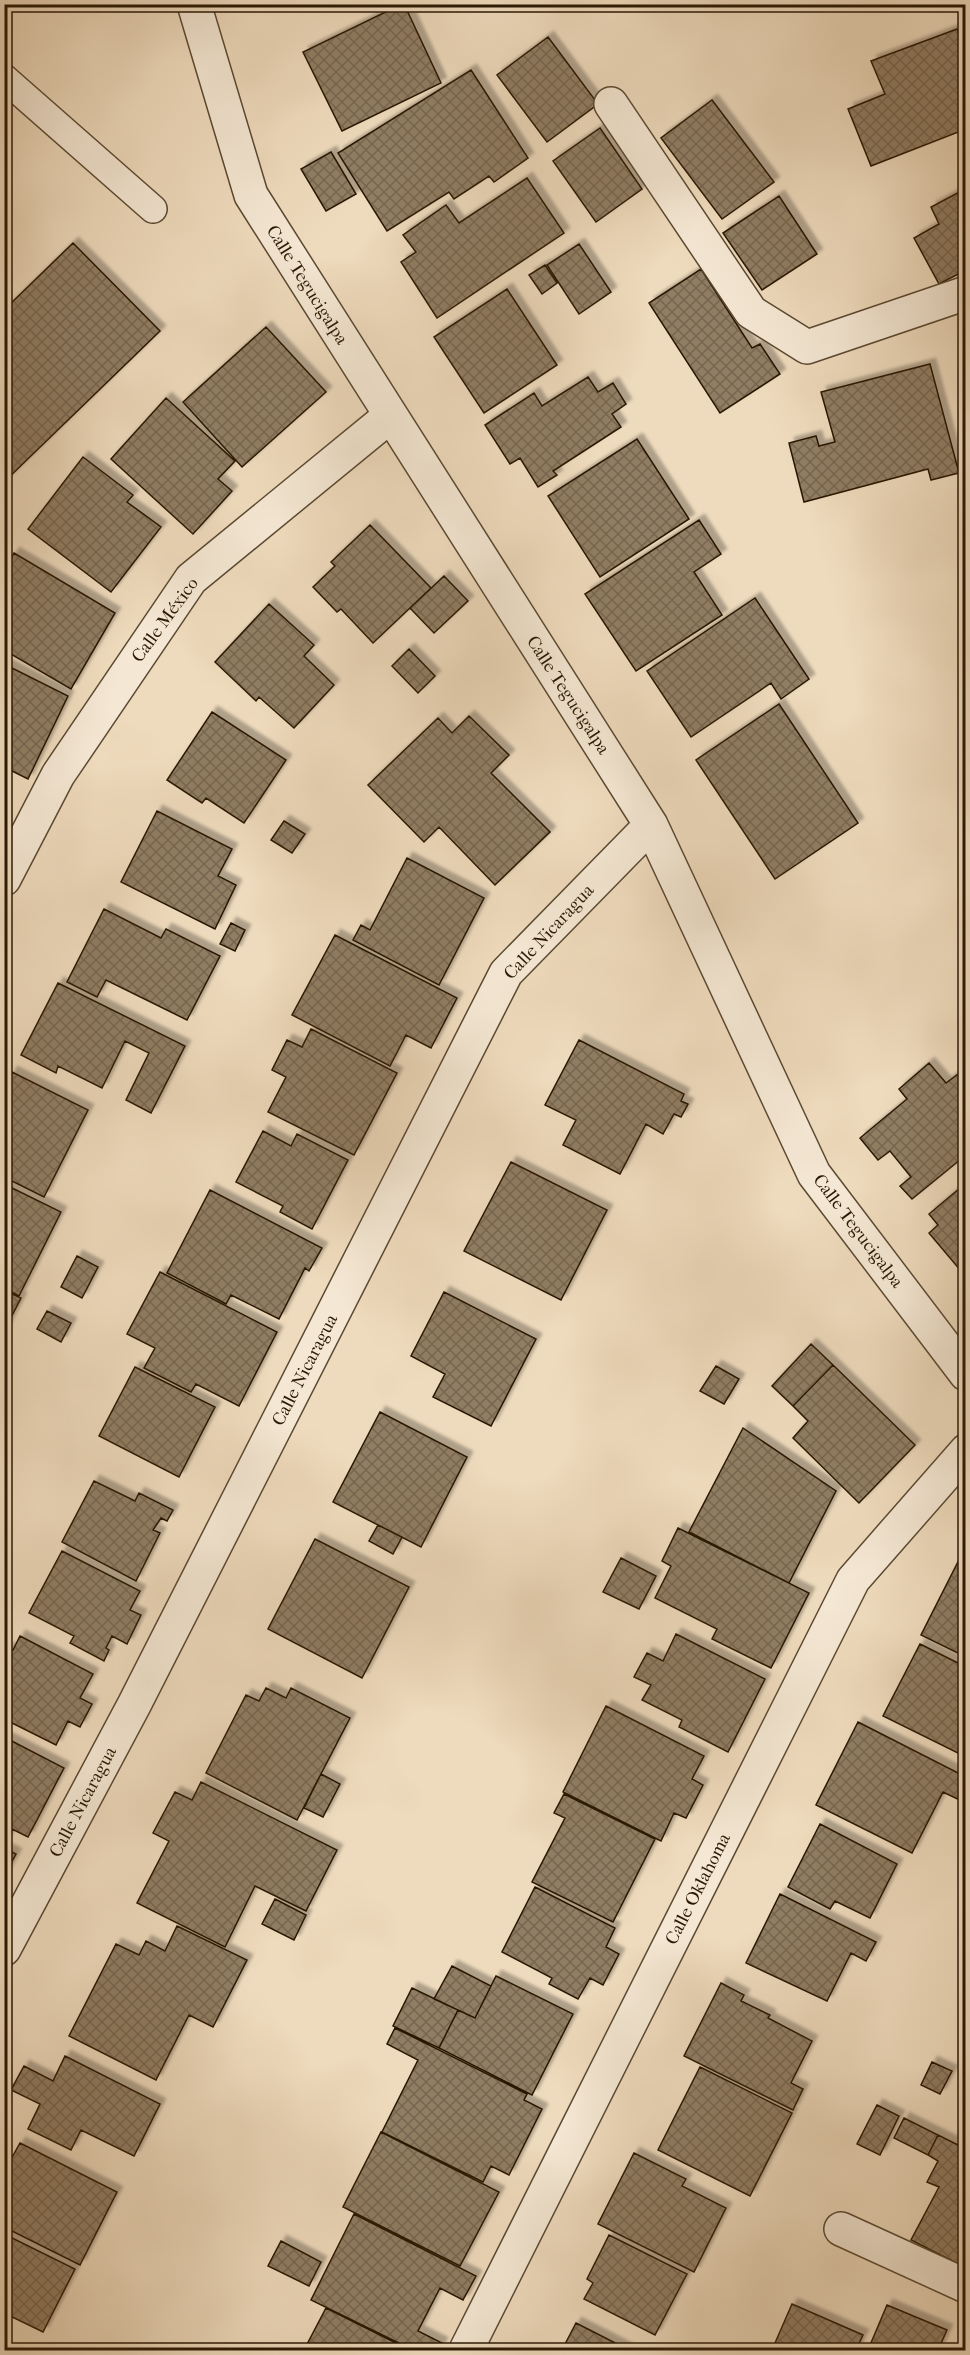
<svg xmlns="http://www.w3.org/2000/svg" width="970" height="2355" font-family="'IM FELL French Canon',serif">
  <defs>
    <pattern id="building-cross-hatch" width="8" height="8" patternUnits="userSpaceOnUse" patternTransform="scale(1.5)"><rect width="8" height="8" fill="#907d64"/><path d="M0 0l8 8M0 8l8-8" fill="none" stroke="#766650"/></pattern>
    <filter id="shadow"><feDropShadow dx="5.5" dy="-5.5" stdDeviation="1.5" flood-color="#0004"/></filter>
  </defs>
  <rect width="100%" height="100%" fill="#eedabc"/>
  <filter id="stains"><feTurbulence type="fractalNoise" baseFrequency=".00333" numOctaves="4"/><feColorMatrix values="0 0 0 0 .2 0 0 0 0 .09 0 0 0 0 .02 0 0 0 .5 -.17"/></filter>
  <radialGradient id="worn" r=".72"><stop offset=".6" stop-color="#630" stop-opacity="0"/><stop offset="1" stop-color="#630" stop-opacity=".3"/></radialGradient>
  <!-- building -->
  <path fill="url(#building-cross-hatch)" stroke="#2a1904" stroke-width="1.5" filter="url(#shadow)" d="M402,4H404L441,83L342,131L303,52Z
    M957,29L966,51V129L871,166L848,109L885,94L871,61Z
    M548,37L598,104L547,142L497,75Z
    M471,70L528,158L494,182L489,176L454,199L449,192L387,231L338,153Z
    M712,100L774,182L722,219L661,138Z
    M600,128L642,189L596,222L553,161Z
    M331,152L356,194L326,211L301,169Z
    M527,178L564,233L437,318L401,262L416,252L403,235L446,205L459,223Z
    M965,189L966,270L939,284L914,238L939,224L931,207Z
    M779,196L817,254L762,290L723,233Z
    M73,243L160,331L4,482V310Z
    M579,244L611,292L579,314L547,265Z
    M545,265L557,283L542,294L529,275Z
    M701,269L752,348L760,344L780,374L720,413L649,303Z
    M507,289L557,365L484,413L434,337Z
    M266,327L326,392L242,467L183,402Z
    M930,364L959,473L931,480L928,469L804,502L789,443L816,436L819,446L835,442L821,392Z
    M588,377L598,392L613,383L626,404L612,414L621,427L553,471L557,475L538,487L520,458L510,464L485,425L534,393L542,406Z
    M166,398L235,461L218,479L232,491L193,534L111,459Z
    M637,439L689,519L600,577L548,496Z
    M83,457L133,495L127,502L161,527L111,592L28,529Z
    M699,520L721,554L694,572L722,615L636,671L585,594Z
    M370,525L431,588L373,643L341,609L337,612L313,587L335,566L331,562Z
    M14,553L115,613L71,689L4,650V570Z
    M444,576L468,601L434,633L410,608Z
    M755,598L809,679L781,699L771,683L691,737L647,671Z
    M269,604L314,645L304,656L334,685L294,728L259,697L256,701L215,662Z
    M409,649L435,676L418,693L392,666Z
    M4,664L68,696L28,779L4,767Z
    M779,704L858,823L775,879L696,760Z
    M212,712L286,760L244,823L206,798L202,803L167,780Z
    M469,716L509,755L491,773L550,832L495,885L439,827L424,842L368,785L438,718L452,733Z
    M157,811L232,849L218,876L236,885L215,929L121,882Z
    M284,821L305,834L292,853L271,840Z
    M407,858L484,898L439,985L353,940L361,925L370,930Z
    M104,909L161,938L166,929L220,956L187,1020L106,980L97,997L67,982Z
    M231,923L245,930L235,951L220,944Z
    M335,935L457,998L431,1048L406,1035L390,1066L292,1015Z
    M58,983L185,1046L151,1113L126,1100L149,1053L125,1041L102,1088L58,1066L56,1073L21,1055Z
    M311,1029L397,1073L354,1155L268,1112L286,1077L272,1070L287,1040L302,1047Z
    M579,1040L684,1094L681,1101L688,1104L681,1117L674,1114L663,1134L646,1124L620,1174L563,1145L576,1120L545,1105Z
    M929,1063L946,1083L966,1068V1155L912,1199L900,1186L911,1177L890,1151L878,1160L860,1138L907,1099L899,1089Z
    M12,1072L88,1110L44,1197L4,1177V1087Z
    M263,1131L291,1146L297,1134L348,1160L312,1229L280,1212L283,1206L236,1182Z
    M511,1162L607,1210L561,1300L464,1251Z
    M966,1183V1277L929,1233L938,1225L929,1214Z
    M4,1184L61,1212L19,1296L4,1288Z
    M210,1190L322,1248L309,1271L305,1268L279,1319L231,1295L226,1304L167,1273Z
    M77,1256L98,1267L82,1298L61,1287Z
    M160,1272L277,1332L239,1406L196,1384L191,1392L144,1368L155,1348L127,1334Z
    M4,1290L21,1298L4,1331Z
    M444,1292L536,1339L491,1426L433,1397L445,1374L411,1356Z
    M47,1311L71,1323L61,1342L37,1329Z
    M811,1344L833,1365L793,1406L772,1386Z
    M833,1365L915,1445L859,1503L793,1438L808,1421L793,1406Z
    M716,1366L739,1379L724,1404L700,1391Z
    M135,1367L215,1407L179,1477L99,1436Z
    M380,1412L467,1457L421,1547L333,1502Z
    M743,1428L836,1491L789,1583L689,1532Z
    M94,1481L135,1501L139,1493L173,1510L167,1521L161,1518L153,1530L160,1533L136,1581L62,1542Z
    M378,1525L402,1537L393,1554L369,1541Z
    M678,1528L809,1593L771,1668L712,1639L717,1629L655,1598L671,1566L662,1561Z
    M315,1539L409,1587L362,1678L268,1629Z
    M62,1551L140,1591L130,1610L141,1615L127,1644L112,1636L106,1648L109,1650L104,1661L70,1643L74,1636L29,1613Z
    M963,1552L966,1553V1657L921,1635Z
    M621,1558L656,1576L639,1609L603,1592Z
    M676,1634L765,1679L728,1752L679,1727L682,1720L642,1700L651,1685L634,1677L647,1653L663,1661Z
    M20,1636L93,1674L80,1698L92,1704L80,1727L68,1721L56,1745L4,1719V1656L9,1648L13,1650Z
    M920,1644L966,1667V1744L960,1754L883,1716Z
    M266,1688L286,1698L291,1688L350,1718L297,1820L206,1773L246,1695L259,1701Z
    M606,1706L704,1756L692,1779L703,1785L686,1818L674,1813L661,1841L563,1792Z
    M858,1722L966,1777V1803L943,1792L912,1853L816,1805Z
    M4,1737L64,1768L28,1837L12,1829L6,1840L4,1839Z
    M321,1774L340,1784L323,1817L304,1808Z
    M201,1782L337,1850L306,1911L255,1886L225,1947L137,1903L169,1841L153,1833L175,1792L192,1800Z
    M564,1794L655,1839L613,1922L532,1882L565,1818L554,1813Z
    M820,1824L897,1864L870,1918L835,1901L830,1909L788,1887Z
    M4,1848L16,1854L4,1876Z
    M535,1887L615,1928L606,1947L619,1954L603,1985L590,1978L578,1999L549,1984L552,1978L502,1952Z
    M780,1894L876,1942L866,1961L851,1953L827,2001L746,1963Z
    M275,1899L306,1915L294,1940L262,1924Z
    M177,1926L247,1960L213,2027L189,2015L156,2080L69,2036L116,1944L139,1955L146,1941L165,1951Z
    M452,1966L491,1986L475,2018L434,1999Z
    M496,1976L573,2014L532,2095L439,2048L458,2010L475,2018Z
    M721,1983L744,1995L741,2001L770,2015L768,2018L812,2041L791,2083L803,2089L793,2110L684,2056Z
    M412,1988L458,2010L439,2048L393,2026Z
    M395,2028L527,2094L524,2100L542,2109L509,2175L491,2166L483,2182L382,2132L418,2060L387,2044Z
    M65,2056L160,2104L134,2156L81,2130L71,2150L28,2129L40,2104L11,2090L24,2066L53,2081Z
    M932,2062L952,2071L940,2094L921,2085Z
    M700,2067L792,2113L750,2196L658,2150Z
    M877,2105L899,2116L880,2155L857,2144Z
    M904,2118L938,2135L928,2155L894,2138Z
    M381,2132L499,2192L460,2266L343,2207Z
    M938,2135L966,2149V2268L911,2240L939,2187L927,2182L938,2161L928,2155Z
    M20,2143L117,2192L80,2265L4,2227V2172Z
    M634,2153L686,2179L682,2186L726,2208L694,2272L598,2224Z
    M354,2214L476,2276L463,2300L440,2288L418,2331L442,2343L438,2350H413L311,2300Z
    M4,2234L75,2269L43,2332L4,2313Z
    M609,2235L687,2274L655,2335L584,2299L593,2283L587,2279Z
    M281,2241L321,2262L309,2286L268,2266Z
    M792,2304L863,2335L856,2350H772Z
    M887,2305L947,2330L938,2350H868Z
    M326,2308L404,2347L402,2350H304Z
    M576,2323L629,2350H562Z"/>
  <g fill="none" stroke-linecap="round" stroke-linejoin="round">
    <!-- service casing -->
    <g stroke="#5b4932" stroke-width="30">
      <path id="service" d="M4,78L153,209"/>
    </g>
    <!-- minor casing -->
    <g stroke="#5b4932" stroke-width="36">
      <path id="minor" d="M194,4L251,195L651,825L814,1174L966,1374
        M611,104L751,312L807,347L966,293
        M4,879L58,775L191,579L390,416
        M4,1949L134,1705L506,973L651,825
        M841,2229L966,2286
        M466,2350L853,1580L966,1451"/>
    </g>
    <!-- service -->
    <use href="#service" stroke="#f4e7d3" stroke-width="27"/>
    <!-- minor -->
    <use href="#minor" stroke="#f4e7d3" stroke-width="33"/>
  </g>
  <g text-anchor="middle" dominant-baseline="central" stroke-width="4.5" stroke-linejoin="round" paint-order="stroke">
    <!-- street labels -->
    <g font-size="18" fill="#2a1904" stroke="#f4e7d3">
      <text transform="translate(307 285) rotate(58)">Calle Tegucigalpa</text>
      <text transform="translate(165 620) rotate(-54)">Calle México</text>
      <text transform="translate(568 695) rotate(57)">Calle Tegucigalpa</text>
      <text transform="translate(549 932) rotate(-47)">Calle Nicaragua</text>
      <text transform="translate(858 1231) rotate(53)">Calle Tegucigalpa</text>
      <text transform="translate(305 1370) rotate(-63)">Calle Nicaragua</text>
      <text transform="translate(83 1802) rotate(-62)">Calle Nicaragua</text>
      <text transform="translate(698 1889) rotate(-63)">Calle Oklahoma</text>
    </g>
  </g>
  <!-- margin -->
  <rect width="970" height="2355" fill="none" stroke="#eedabc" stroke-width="24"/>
  <rect x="6" y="6" width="958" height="2343" fill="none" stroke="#2a1904" stroke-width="3"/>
  <rect x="12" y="12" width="946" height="2331" fill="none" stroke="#2a1904" stroke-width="1.5"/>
  <rect width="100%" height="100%" filter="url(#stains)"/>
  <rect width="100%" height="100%" fill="url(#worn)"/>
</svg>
